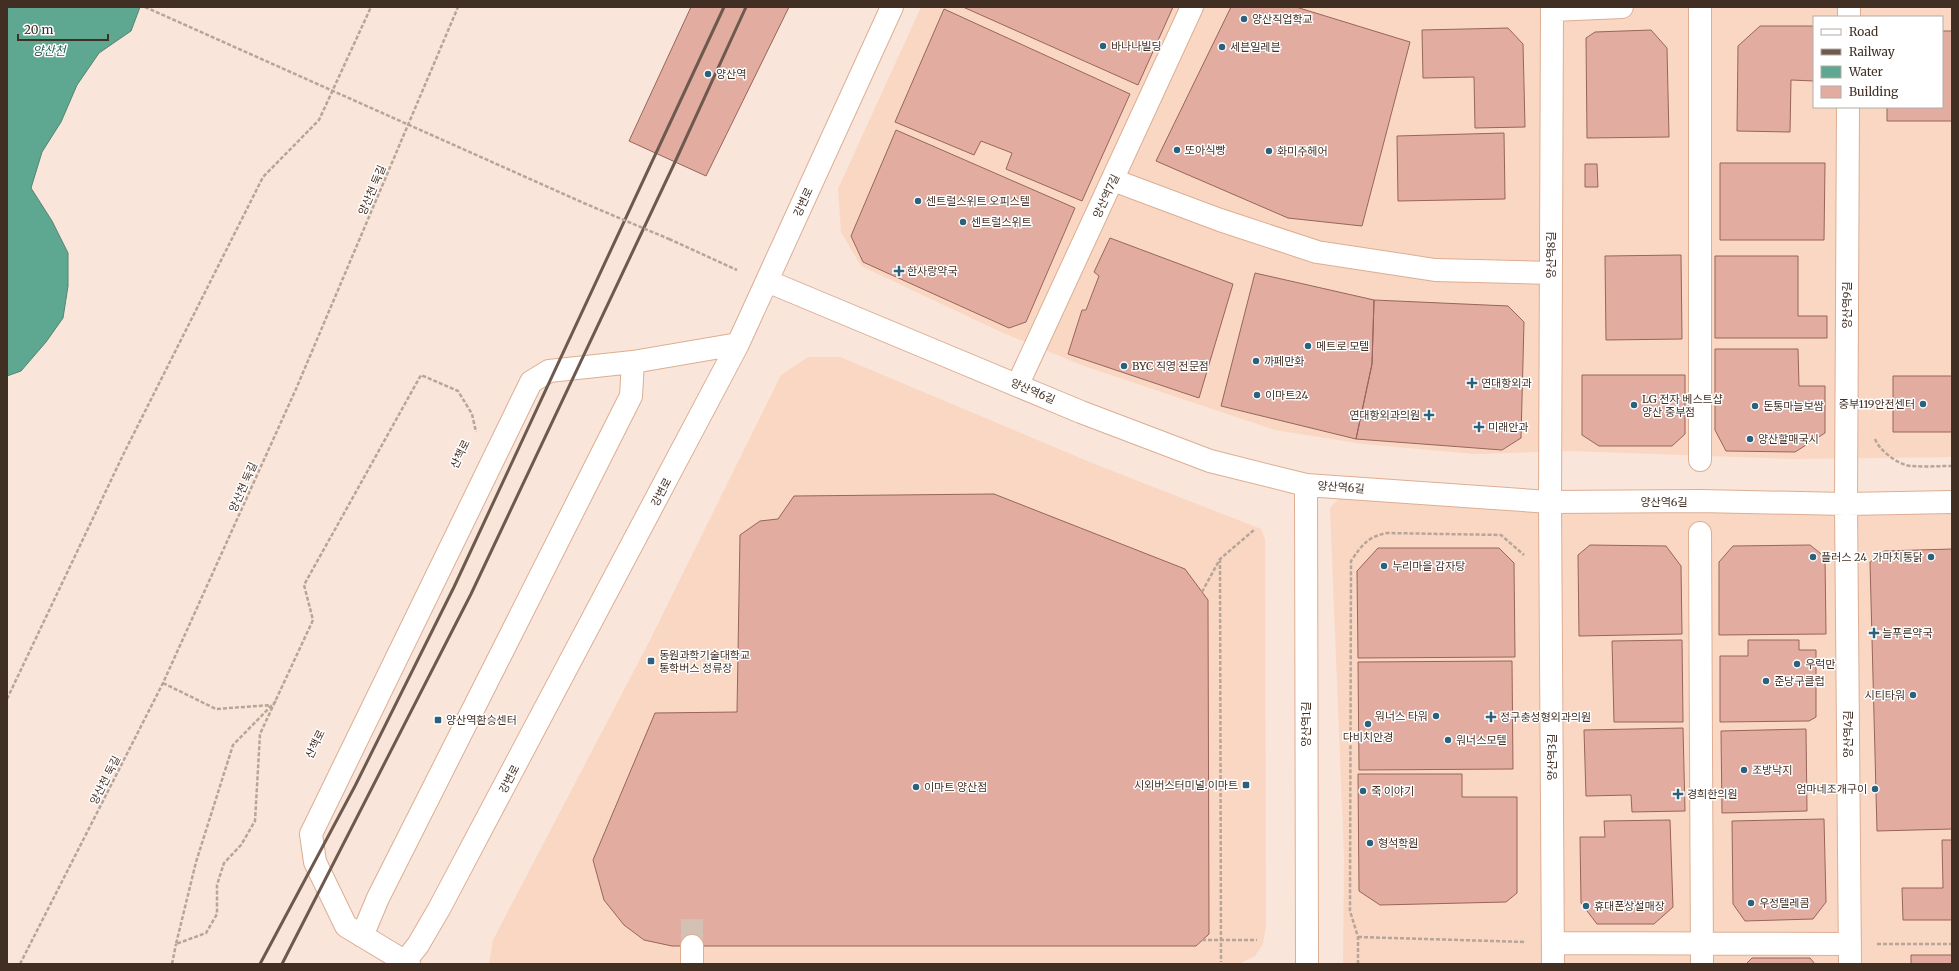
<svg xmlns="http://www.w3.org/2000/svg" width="1959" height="971" font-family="Merriweather,'Noto Sans KR',serif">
  <rect width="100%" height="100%" fill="#f9e5d9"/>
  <!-- built -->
  <path fill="#f9d7c3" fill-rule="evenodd" d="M921,7H1952V457L1793,459L1570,451L1474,454L1363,444L1275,430L1084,366L1001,332L861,266L841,232L838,189ZM1814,17H1942V107H1814Z
    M808,357H840L1092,463L1261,529L1265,539L1266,926L1263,944L1255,956L1239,964H489L493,940L649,642L781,375Z
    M1344,493L1952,509V964H1343L1344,856L1330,508Z"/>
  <!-- water -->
  <path fill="#5ea791" stroke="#568370" d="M7,7H140L131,31L99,53L77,85L61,122L42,152L31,188L52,221L68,253V286L63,318L46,342L21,371L7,376Z"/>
  <!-- building -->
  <path fill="#e3aca0" stroke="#97655a" d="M691,7H789L706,176L629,141Z
    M963,7H1173L1138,85Z
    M1231,7H1296L1410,42L1362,226L1288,218L1156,161Z
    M944,9L1130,94L1082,201L1006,169L1012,153L981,141L974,155L895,122Z
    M1760,26H1812L1814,28V81L1791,80L1790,132L1737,131L1738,46Z
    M1508,28L1523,44L1525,127L1475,128L1474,77L1423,78L1422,30Z
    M1651,30L1667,48L1669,137L1587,138L1586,38L1595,32Z
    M1942,31H1952V121H1887V107H1942Z
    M896,130L1075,208L1026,322L1009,328L863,262L851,236Z
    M1504,133L1505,199L1398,201L1397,136Z
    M1720,163H1825L1824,240H1720Z
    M1585,164H1597L1598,187H1585Z
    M1110,238L1233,284L1199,398L1068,354L1082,310H1086L1099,276L1094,272Z
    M1681,255L1682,339L1606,340L1605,256Z
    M1715,256H1798V316H1827V338H1715Z
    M1255,273L1374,300L1372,364L1356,439L1221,406Z
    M1374,300L1508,306L1524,322L1521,438L1502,450L1356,439L1372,364Z
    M1715,349H1798L1799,386H1825V433L1795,452L1726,451L1715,430Z
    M1582,375H1685V434L1672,446H1599L1582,435Z
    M1893,376H1952V432H1893Z
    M994,494L1185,569L1208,600L1209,934L1196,946H672L644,940L624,925L604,900L593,860L655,713L737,712L740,535L760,521L778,519L794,496Z
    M1590,545L1666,546L1681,566L1682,634L1579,636L1578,555Z
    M1810,545L1825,557L1826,634L1719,635V562L1733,546Z
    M1378,548H1499L1514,563L1515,657L1358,658L1357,571Z
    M1952,549V829L1877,831L1870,562L1884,551Z
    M1682,640L1683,722H1614L1612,641Z
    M1748,640H1799V650H1816V717L1809,721L1720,722V656H1748Z
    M1512,661L1513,769L1359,770L1358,662Z
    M1683,728L1685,811L1632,812L1631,795L1586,796L1584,730Z
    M1806,729L1807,811L1722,813L1721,731Z
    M1358,774H1462V797H1517V893L1506,902L1380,905L1359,891Z
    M1824,819L1826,902L1813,919L1745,921L1733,904L1732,821Z
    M1670,820L1673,907L1654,924H1597L1581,903L1580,837H1605L1604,821Z
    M1942,840H1952V920H1903L1902,888H1943Z
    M1911,955H1952V964H1891H1911Z
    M1752,958H1810L1815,964H1746Z"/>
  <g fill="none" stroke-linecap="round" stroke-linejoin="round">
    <!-- minor-tunnel -->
    <path stroke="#d4c1b5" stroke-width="22" stroke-dasharray="22 11" stroke-linecap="butt" d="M692,919V946"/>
    <!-- minor casing -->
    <g stroke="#ddae92" stroke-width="24">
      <path id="minor" d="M1552,7L1550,502L1553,964
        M1700,7V460
        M1552,10L1622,7
        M1849,17V7
        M1848,107L1846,504L1850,964
        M1113,180L1220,220L1317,252L1435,270L1551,273
        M767,281L1081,412L1210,461L1306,485L1550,502L1700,501L1846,504L1952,502
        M1018,384L1192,7
        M1306,485L1307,964
        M1700,533L1702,964
        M362,936L378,898L631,396L633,362
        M1553,943L1850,944
        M403,964L418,945L439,909L738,344L892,7
        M409,964L346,926L315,862L311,834L531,382L549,371L633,362L738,344
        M692,964V946"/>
    </g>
    <!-- path -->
    <path stroke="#b8a599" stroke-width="2.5" stroke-dasharray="4 2" stroke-linecap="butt" d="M669,239L737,270
      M1875,439C1879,450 1898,465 1911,466C1924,467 1938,466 1952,466
      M1220,559L1221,962
      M1202,592L1220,559L1254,530
      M163,683L216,709L271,705
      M7,699L123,455L263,177L319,120L371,7
      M276,701L233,745L196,862L176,944L206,933L217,914V885L224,863L241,845L255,821L260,734L313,620L304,585L421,375L458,391L472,414L476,432
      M1358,937L1526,942
      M1202,940H1257
      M1877,944H1952
      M20,964L163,683L296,389L458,7
      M172,964L176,944
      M1358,964V937L1350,911L1351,561C1362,545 1367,537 1387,533L1501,535L1524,555"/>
    <!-- minor -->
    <use href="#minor" stroke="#fff" stroke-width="22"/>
    <!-- rail -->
    <path stroke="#6d594e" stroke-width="3" d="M260,964L355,786L454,587L724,7
      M282,964L471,594L675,162L746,7"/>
    <!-- path-bridge -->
    <path stroke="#b8a599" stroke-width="2.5" stroke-dasharray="4 2" stroke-linecap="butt" d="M145,7L586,204L669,239"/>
  </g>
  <!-- markers -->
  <g fill="#2a617c" stroke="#fff" stroke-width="1.5">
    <circle cx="1244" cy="19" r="4"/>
    <circle cx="1103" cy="46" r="4"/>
    <circle cx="1222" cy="47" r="4"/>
    <circle cx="708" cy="74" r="4"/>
    <circle cx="1177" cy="150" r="4"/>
    <circle cx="1269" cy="151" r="4"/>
    <circle cx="918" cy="201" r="4"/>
    <circle cx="963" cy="222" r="4"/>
    <path d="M897 265h4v4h4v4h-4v4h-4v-4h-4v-4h4z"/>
    <circle cx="1308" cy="346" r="4"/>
    <circle cx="1256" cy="361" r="4"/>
    <circle cx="1124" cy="366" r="4"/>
    <path d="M1470 377h4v4h4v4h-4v4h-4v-4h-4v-4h4z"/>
    <circle cx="1257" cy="395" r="4"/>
    <circle cx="1923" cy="404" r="4"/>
    <circle cx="1634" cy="405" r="4"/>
    <circle cx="1755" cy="406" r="4"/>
    <path d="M1427 409h4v4h4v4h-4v4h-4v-4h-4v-4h4z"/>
    <path d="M1477 421h4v4h4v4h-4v4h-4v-4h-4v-4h4z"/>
    <circle cx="1750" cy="439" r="4"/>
    <circle cx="1813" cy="557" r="4"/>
    <circle cx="1931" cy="557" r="4"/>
    <circle cx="1384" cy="566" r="4"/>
    <path d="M1872 627h4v4h4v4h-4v4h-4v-4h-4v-4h4z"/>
    <rect x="647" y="657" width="8" height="8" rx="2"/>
    <circle cx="1797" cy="664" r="4"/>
    <circle cx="1766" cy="681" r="4"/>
    <circle cx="1913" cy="695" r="4"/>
    <circle cx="1436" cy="716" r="4"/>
    <path d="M1489 711h4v4h4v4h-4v4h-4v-4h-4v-4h4z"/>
    <rect x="434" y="716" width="8" height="8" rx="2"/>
    <circle cx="1368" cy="724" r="4"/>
    <circle cx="1448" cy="740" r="4"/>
    <circle cx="1744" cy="770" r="4"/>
    <rect x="1242" y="781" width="8" height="8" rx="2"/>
    <circle cx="916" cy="787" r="4"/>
    <circle cx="1875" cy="789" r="4"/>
    <circle cx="1363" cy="791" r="4"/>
    <path d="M1676 788h4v4h4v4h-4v4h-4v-4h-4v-4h4z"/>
    <circle cx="1370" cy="843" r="4"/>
    <circle cx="1751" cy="903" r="4"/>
    <circle cx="1586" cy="906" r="4"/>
  </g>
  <g text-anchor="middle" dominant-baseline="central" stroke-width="3" stroke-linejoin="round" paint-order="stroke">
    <!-- poi labels -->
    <g font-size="11" fill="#422f24" stroke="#fff" text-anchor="start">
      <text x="1252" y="19">양산직업학교</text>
      <text x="1111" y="46">바나나빌딩</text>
      <text x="1230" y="47">세븐일레븐</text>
      <text x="716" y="74">양산역</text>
      <text x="1185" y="150">또아식빵</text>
      <text x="1277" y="151">화미주헤어</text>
      <text x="926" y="201">센트럴스위트 오피스텔</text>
      <text x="971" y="222">센트럴스위트</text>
      <text x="907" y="271">한사랑약국</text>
      <text x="1316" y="346">메트로 모텔</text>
      <text x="1264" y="361">까페만화</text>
      <text x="1132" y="366">BYC 직영 전문점</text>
      <text x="1481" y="383">연대항외과</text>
      <text x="1265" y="395">이마트24</text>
      <text x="1642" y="399">LG 전자 베스트샵<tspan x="1642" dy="13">양산 중부점</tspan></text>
      <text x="1915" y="404" text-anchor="end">중부119안전센터</text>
      <text x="1763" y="406">돈통마늘보쌈</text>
      <text x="1420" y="415" text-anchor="end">연대항외과의원</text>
      <text x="1488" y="427">미래안과</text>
      <text x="1758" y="439">양산할매국시</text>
      <text x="1821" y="557">플러스 24</text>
      <text x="1923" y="557" text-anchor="end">가마치통닭</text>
      <text x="1392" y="566">누리마을 감자탕</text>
      <text x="1882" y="633">늘푸른약국</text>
      <text x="659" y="655">동원과학기술대학교<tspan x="659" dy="13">통학버스 정류장</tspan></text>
      <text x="1805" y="664">우럭만</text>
      <text x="1774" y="681">준당구클럽</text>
      <text x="1905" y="695" text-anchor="end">시티타워</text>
      <text x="1428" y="716" text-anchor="end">워너스 타워</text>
      <text x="1500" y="717">정구충성형외과의원</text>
      <text x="446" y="720">양산역환승센터</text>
      <text x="1368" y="737" text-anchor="middle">다비치안경</text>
      <text x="1456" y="740">워너스모텔</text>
      <text x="1752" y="770">조방낙지</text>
      <text x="1238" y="785" text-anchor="end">시외버스터미널.이마트</text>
      <text x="924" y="787">이마트 양산점</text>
      <text x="1867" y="789" text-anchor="end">엄마네조개구이</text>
      <text x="1371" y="791">죽 이야기</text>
      <text x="1687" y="794">경희한의원</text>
      <text x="1378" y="843">형석학원</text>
      <text x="1759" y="903">우정텔레콤</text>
      <text x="1594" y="906">휴대폰상설매장</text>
    </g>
    <!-- street labels -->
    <g font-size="11" fill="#422f24" stroke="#fff">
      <text transform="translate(372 190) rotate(-67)">양산천 둑길</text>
      <text transform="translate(1106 196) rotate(-65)">양산역7길</text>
      <text transform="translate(803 202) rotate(-65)">강변로</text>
      <text transform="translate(1551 255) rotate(-90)">양산역8길</text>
      <text transform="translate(1847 305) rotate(-90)">양산역9길</text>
      <text transform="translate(1033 391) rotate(23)">양산역6길</text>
      <text transform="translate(460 454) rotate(-64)">산책로</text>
      <text transform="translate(243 487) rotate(-66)">양산천 둑길</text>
      <text transform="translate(1341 487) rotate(4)">양산역6길</text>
      <text transform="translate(661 492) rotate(-62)">강변로</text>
      <text x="1664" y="502">양산역6길</text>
      <text transform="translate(1306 724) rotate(-90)">양산역1길</text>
      <text transform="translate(1848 734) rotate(-90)">양산역4길</text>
      <text transform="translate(315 744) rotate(-64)">산책로</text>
      <text transform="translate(1552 757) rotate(-90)">양산역3길</text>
      <text transform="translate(509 779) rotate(-62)">강변로</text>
      <text transform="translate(105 780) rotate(-63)">양산천 둑길</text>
    </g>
    <!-- water labels -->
    <g font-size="12" font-style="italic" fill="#215c4c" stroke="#fff">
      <text x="49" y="50">양산천</text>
    </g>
  </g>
  <!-- border -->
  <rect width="1959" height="971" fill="none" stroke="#422f24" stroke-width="16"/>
  <!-- legend -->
  <rect x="1813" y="16" width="130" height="92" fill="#ffffff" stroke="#b3aca7"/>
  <rect x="1821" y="29" width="20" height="6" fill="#ffffff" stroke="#b3aca7"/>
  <text x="1849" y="36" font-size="12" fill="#422f24">Road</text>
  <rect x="1821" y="49" width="20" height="6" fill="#6d594e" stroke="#b3aca7"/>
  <text x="1849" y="56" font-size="12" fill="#422f24">Railway</text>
  <rect x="1821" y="66" width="20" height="12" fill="#5ea791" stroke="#b3aca7"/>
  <text x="1849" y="76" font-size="12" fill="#422f24">Water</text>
  <rect x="1821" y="86" width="20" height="12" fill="#e3aca0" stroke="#b3aca7"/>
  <text x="1849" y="96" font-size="12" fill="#422f24">Building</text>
  <!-- scale -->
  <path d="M18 34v6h90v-6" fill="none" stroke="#422f24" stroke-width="2"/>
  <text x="24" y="34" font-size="12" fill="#422f24" stroke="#ffffff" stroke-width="3" paint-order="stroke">20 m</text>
</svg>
